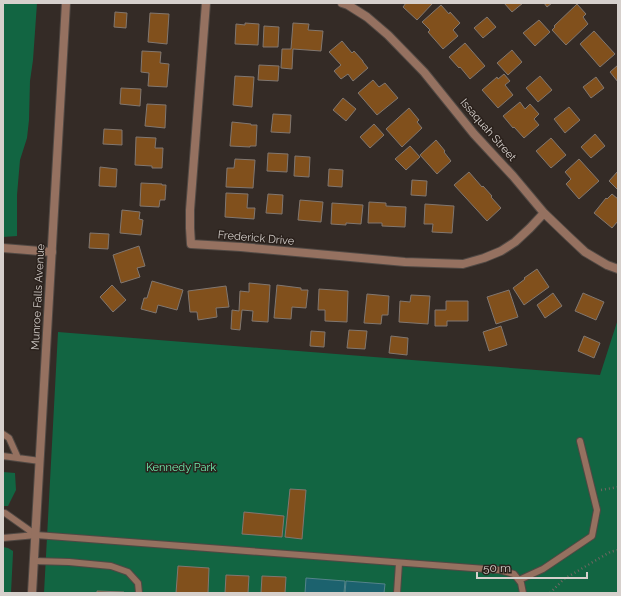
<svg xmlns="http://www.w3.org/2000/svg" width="621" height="596" font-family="Raleway,sans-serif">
  <rect width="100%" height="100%" fill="#342b26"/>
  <!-- green -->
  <path fill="#126542" d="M3,3H37L33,60L30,81L29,120L27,138L20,160L17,195V236L3,237Z
    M618,319V593H44L58,332L600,375Z
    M3,472L15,473L16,490L8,506H3Z
    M3,547L8,548L13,551V553L11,593H3Z"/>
  <!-- water -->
  <path fill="#1c626e" stroke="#54838a" d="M306,578L345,581L344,593H305Z
    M346,581L385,584L384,593H345Z"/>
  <!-- building -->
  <path fill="#81501c" stroke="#817770" d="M406,3H433L417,20L403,7Z
    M504,3H523L512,12Z
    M544,3H552L547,7Z
    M577,4L586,14L583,17L588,24L566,45L552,30L555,27L554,26Z
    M441,5L449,14L450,12L460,23L453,30L458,36L443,49L428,32L430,30L422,22Z
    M115,12L127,13L126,28L114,27Z
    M150,13L169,14L167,44L148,42Z
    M487,17L496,27L483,38L474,28Z
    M539,20L550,32L535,46L523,33Z
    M245,23L259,24L258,45L235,44L236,24L245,25Z
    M293,23L309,24L308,30L323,31L321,51L293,49L292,69L281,68L282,49H291Z
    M264,26L279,27L278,47H263Z
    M594,31L615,54L600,67L580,44Z
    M342,41L352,53L354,51L363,61V62L368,68L353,81L348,74L341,79L334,71L341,65L329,52Z
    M465,43L485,66L470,79L460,67L459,68L449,57Z
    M512,50L522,62L508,75L497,63Z
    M142,51L161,52L160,63L169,64L167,87L148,86L149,73L141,72Z
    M259,65L279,66L278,81L258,80Z
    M618,65V82L610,72Z
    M504,74L510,81L505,85L513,95L498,108L482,90L497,77L498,79Z
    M235,76L254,77L252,107L233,105Z
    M540,76L552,90L538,102L526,88Z
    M596,77L604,88L591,98L583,87Z
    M373,80L379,87L385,83L398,98L377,115L358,93Z
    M121,88L141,89L140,106L120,104Z
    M343,98L356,109L346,121L333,110Z
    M520,102L525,109L530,104L539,114L534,119L539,125L524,138L514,127L513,128L503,116Z
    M147,104L166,105L165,128L145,126Z
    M569,107L580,120L565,133L554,119Z
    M409,108L419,120L417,122L422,128L402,147L386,129Z
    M273,114L291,115L290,133L271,132Z
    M232,122L251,124V125H257L256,146H250V147L230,146Z
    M374,124L384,135L370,148L360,137Z
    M104,129L122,130V145L103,144Z
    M595,134L605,146L591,158L581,147Z
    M136,137L156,138L155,148H163L162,168H152V166L135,165Z
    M551,138L566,155L551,168L536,151Z
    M436,140L445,151L444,152L451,161L437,174L420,155Z
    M410,146L420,157L406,170L395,159Z
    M268,153L288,154L287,172L267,171Z
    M295,156L310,157L309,177L294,176Z
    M235,159L255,160L253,188L226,187L227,168H234Z
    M579,159L599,181L579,199L566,184L571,179L565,172Z
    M100,167L117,169L116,187L99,186Z
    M329,169L343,170L342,187L328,186Z
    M618,171V190L609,181Z
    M469,172L482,187L483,186L492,196L491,197L501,208L487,221L454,185Z
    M412,180L427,181L426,196L411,195Z
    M141,183L162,184V185H166L165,200H160L159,207L140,206Z
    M226,193L248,194L247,208H255L254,219L225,217Z
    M268,194L283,195L282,214L266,213Z
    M612,194L618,199V221L612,228L594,213L606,198L607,199Z
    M300,200L323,202L321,222L298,220Z
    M369,202L386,203V206L406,207L405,227L382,226V223H368Z
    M332,203L363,205L361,224L346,223V225L331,224Z
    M425,204L454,206L452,233L432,232L433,224H424Z
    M122,210L140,212L139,219L143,220L141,235L120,233Z
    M90,233L109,234L108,249L89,248Z
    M139,246L145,266L137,268L140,277L121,283L113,255Z
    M537,269L549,287L524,305L513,288L525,279L524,278Z
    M152,281L183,290L177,310L158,305L156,313L141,309L144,298H147Z
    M249,283L270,285L268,322L252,321L253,311L242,310L240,330L231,329L232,310L239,311L240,291L249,292Z
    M112,285L126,300L113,312L100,297Z
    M277,285L301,288V290H308L306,308L292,307L291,319L274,318Z
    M226,286L229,307L216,308L217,317L198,320L197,312H190L188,291Z
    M319,289L348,291L347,322L325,321V310H318Z
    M509,290L518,317L496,324L487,297Z
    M553,293L562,306L545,318L537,305Z
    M583,293L604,302L596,320L575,311Z
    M367,294L389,296L388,315H382L381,324L364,323Z
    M411,295L430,296L428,324L399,322L400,301L410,302Z
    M446,301H468V321H447V326H435V310H446Z
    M501,326L507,345L489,351L483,332Z
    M349,330L367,331L365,349L347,348Z
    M311,331L325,332L324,347L310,346Z
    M391,336L408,338L407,355L389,353Z
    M584,336L600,343L594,358L578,351Z
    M290,489L306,490L302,539L285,537Z
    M244,512L284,516L282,537L242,534Z
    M178,566L209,568L208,593H176Z
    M226,575L249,576L248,593H225Z
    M262,576L286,577L285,593H261Z
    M97,591L124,592V593H97Z"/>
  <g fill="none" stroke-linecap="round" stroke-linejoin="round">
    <!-- service casing -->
    <g stroke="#514944" stroke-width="8">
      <path id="service" d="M3,434L9,438L18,458
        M3,456L40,461
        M3,513H5L36,535
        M3,538L36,535L499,570L514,574L521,583L523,593
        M34,561L69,562L111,566L128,572L138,583L139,593
        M519,580L543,569L592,536L597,510L580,441
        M397,593L399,563"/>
    </g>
    <!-- minor casing -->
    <g stroke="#514944" stroke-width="10">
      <path id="minor" d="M206,3L190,210V228L191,244L241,247L405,262L463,264L484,258L501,251L515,242L530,228L544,213
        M342,3L348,5L367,17L388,35L424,72L474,134L513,176L544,213L569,237L585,252L607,265L618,269
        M3,248L52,252"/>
    </g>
    <!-- tertiary casing -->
    <g stroke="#514944" stroke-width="10">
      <path id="tertiary" d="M32,593L66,3"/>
    </g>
    <!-- path -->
    <path stroke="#6f6762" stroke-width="2.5" stroke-dasharray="1 3" stroke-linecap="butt" d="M601,490L618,487
      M550,593L564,579L610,552L618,550"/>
    <!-- service -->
    <use href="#service" stroke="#957160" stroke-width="6"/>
    <!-- minor -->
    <use href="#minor" stroke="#957160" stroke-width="8"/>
    <!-- tertiary -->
    <use href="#tertiary" stroke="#957160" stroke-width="8"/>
  </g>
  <g text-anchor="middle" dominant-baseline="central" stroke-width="3" stroke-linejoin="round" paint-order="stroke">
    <!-- street labels -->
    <g font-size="11" fill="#d6d0cc" stroke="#2a211c">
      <text transform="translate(488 130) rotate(49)">Issaquah Street</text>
      <text transform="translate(256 238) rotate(5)">Frederick Drive</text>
      <text transform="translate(38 297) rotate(-87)">Munroe Falls Avenue</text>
    </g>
    <!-- park labels -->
    <g font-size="11" fill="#6fefb0" stroke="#2a211c">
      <text x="181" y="467">Kennedy Park</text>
    </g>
  </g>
  <!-- border -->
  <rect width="621" height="596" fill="none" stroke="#d6d0cc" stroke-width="8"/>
  <!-- scale -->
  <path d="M477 572v6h110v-6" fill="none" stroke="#d6d0cc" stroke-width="2"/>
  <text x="483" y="572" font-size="12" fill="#d6d0cc" stroke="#2a211c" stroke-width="3" paint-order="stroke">50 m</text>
</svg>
